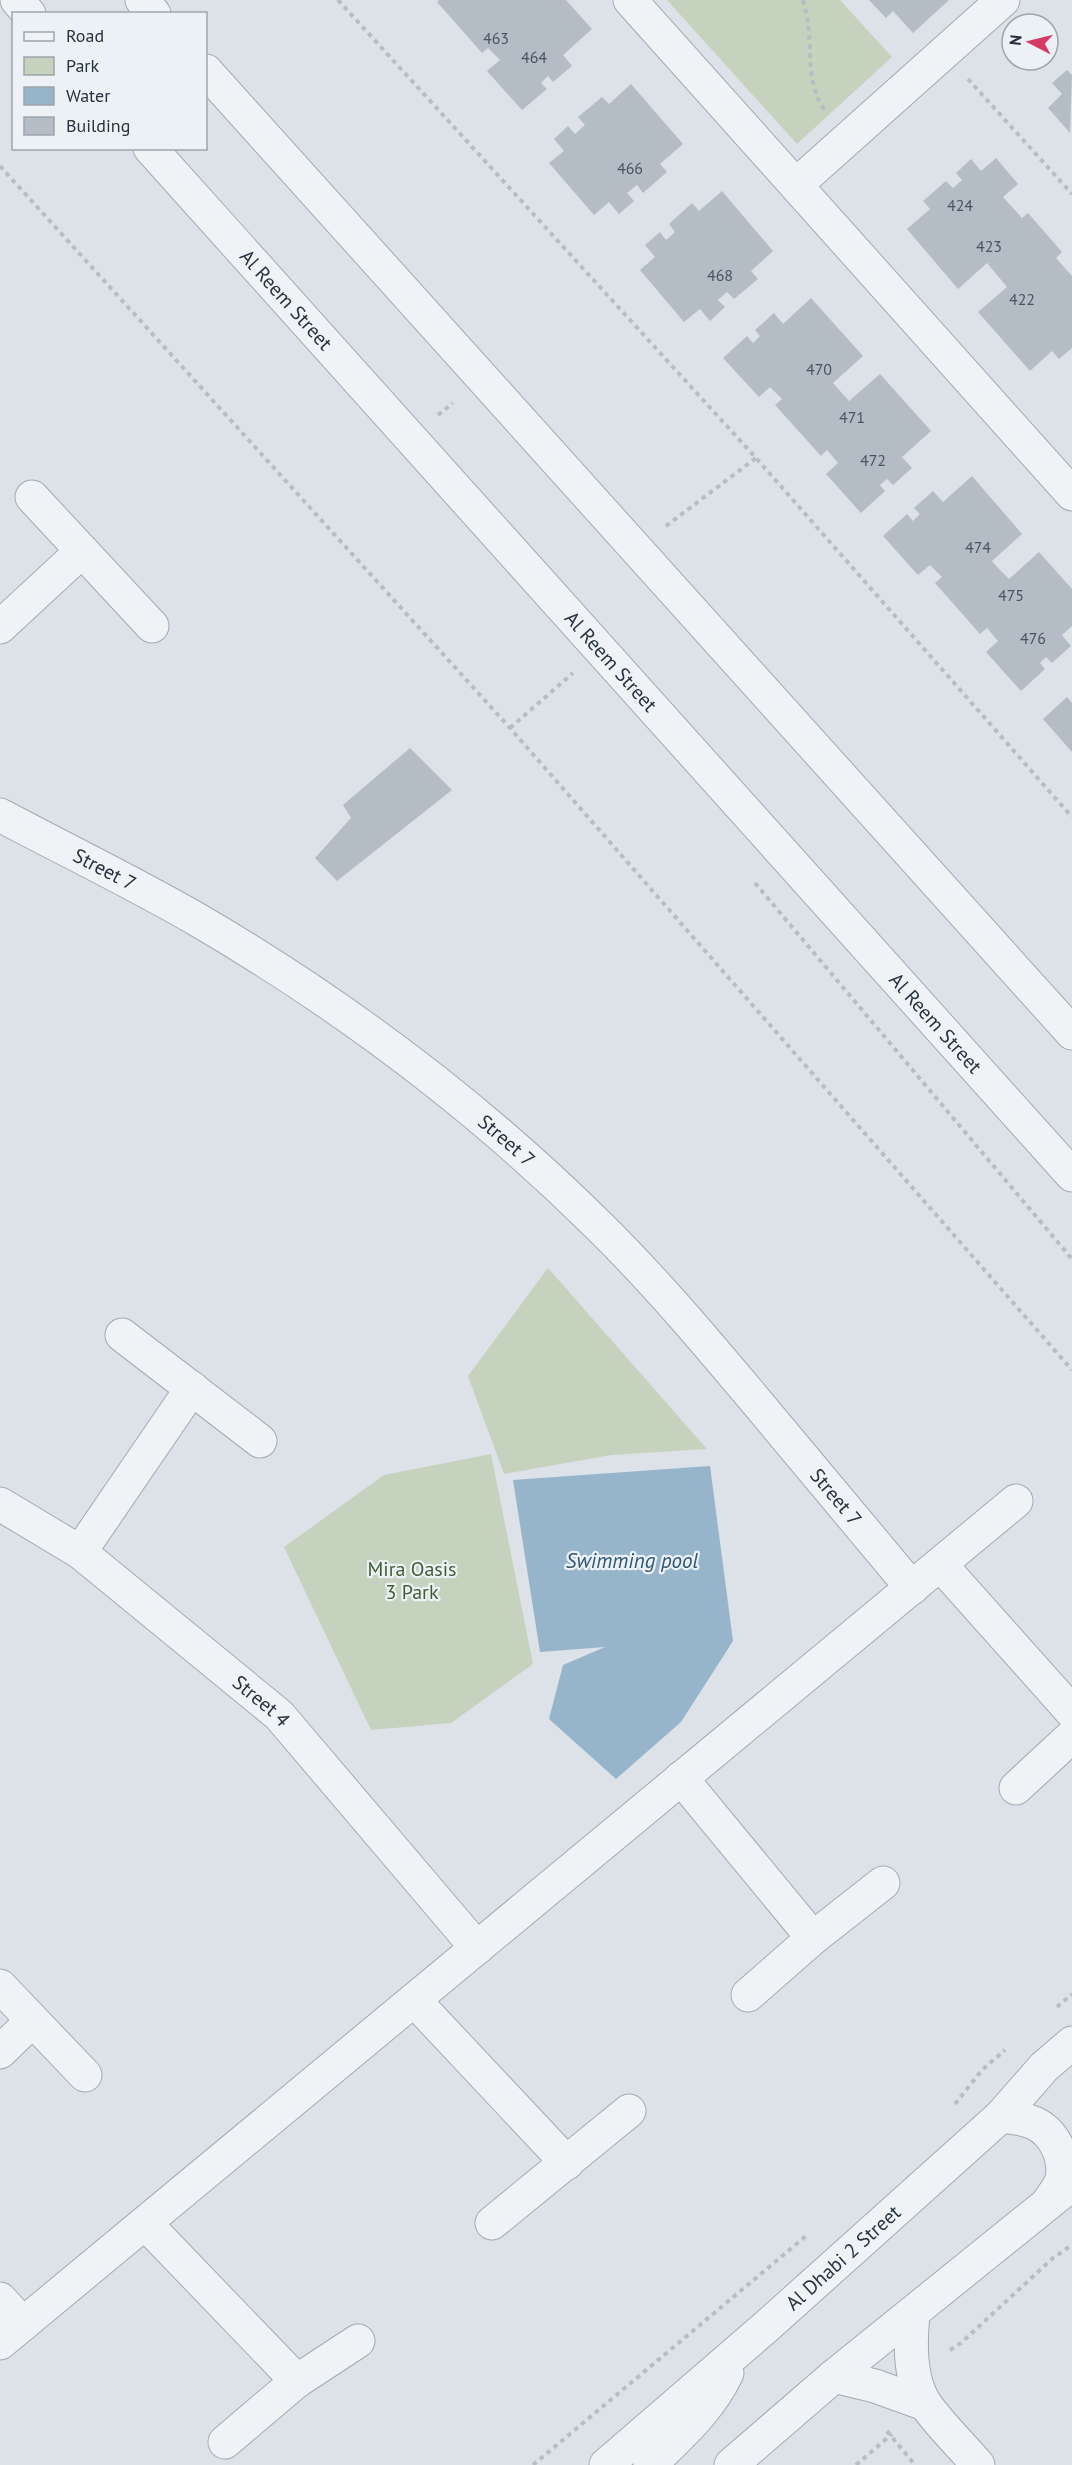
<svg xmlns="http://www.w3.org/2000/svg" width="1072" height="2465" font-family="'PT Sans',sans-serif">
  <rect width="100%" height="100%" fill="#dde2e8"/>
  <!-- green -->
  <path fill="#c5d2be" d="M667,0H840L892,57L797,144Z
    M548,1268L707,1449L611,1455L504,1474L468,1376Z
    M491,1454L533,1664L451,1723L371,1730L284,1547L384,1475Z"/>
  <!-- water -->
  <path fill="#96b5ca" d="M710,1466L733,1641L681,1722L616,1779L549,1719L563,1665L605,1647L540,1652L513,1480Z"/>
  <!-- building -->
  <path fill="#b4bcc5" d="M439,0H566L592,29L563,55L572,66L553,82L548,76L541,83L547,89L522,110L487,71L500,60L488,48L482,53L437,2Z
    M869,0H949L913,33L893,11L886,18Z
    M1067,70L1072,75L1070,133L1048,108L1062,94L1052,83Z
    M631,84L683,144L660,164L667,172L643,193L637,185L627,193L634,201L619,214L609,202L594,215L549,163L564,151L554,139L568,126L575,134L585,125L578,117L602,97L609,104Z
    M996,158L1018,184L1003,197L1022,218L1028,213L1062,252L1056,258L1072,276V348L1059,359L1052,351L1030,371L978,312L1007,287L987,263L958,289L907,229L930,209L923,201L946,181L953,188L962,180L956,173L971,159L981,171Z
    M722,191L773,251L751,271L758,279L734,299L727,292L718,300L725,307L710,321L700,309L684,322L640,270L655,257L645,245L660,232L666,240L675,232L669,224L692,203L699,211Z
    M811,298L863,356L833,383L849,401L880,374L931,431L902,457L912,468L893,485L887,479L880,485L885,491L861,513L826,474L838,463L827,450L821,456L775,405L782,399L770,387L759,397L723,358L747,336L753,343L760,336L755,330L774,313L783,324Z
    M972,476L1022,534L992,561L1000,570L1009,579L1039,552L1072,589V626L1062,635L1071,646L1052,663L1046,657L1040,663L1045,669L1021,691L986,652L998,641L987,628L980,634L935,583L942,577L930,565L918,575L883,536L907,514L913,521L920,514L914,508L933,491L943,502Z
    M1067,697L1072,703V752L1043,719Z
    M410,748L452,790L337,881L315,858L351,818L343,805Z"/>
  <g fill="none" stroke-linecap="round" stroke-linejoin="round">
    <!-- minor casing -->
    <g stroke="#a2aab2" stroke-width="35">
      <g id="minor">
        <path d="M17,0L29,14"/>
        <path d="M142,0L154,14"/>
        <path d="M630,0L1072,494"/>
        <path d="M206,71L1072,1033"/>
        <path id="s1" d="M150,148L1072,1175"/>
        <path d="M796,185L1003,0"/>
        <path d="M32,497L152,626"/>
        <path d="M0,627L82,551"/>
        <path id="s2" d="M0,815C66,850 134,883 198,920C343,1005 479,1107 598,1225C656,1282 708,1344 760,1406C811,1467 861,1527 912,1588"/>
        <path d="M122,1335L260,1441"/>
        <path id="s3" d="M0,1504L80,1552L279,1715L477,1948"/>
        <path d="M80,1552L192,1388"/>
        <path d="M940,1564L1072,1712"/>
        <path d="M681,1778L813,1938"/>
        <path d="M1016,1788L1072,1736"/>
        <path d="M0,1986L85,2075"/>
        <path d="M748,1995L813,1938L883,1883"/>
        <path d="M414,2000L567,2163"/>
        <path d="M0,2052L32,2021"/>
        <path d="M1001,2116C1012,2117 1023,2118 1034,2123C1054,2132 1066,2157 1062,2179C1060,2187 1052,2196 1047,2204"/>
        <path d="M145,2223L297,2381"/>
        <path d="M492,2223L629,2111"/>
        <path d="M0,2299L23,2324"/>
        <path d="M913,2314C910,2343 909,2380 926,2405C941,2426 961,2445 978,2465"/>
        <path d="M0,2343L1016,1501"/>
        <path d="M834,2376L875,2386L925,2404"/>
        <path d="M225,2442L297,2381L358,2341"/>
        <path id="s4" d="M606,2465L767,2326L1001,2116L1044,2067L1072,2043"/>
        <path d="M650,2465C679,2436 709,2411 727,2373"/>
        <path d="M731,2465L834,2376L1072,2184"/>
      </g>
    </g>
    <!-- path -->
    <path stroke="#b7bdc3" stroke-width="4" stroke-dasharray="4.5 4.5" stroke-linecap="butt" d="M338,0L756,458L1072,817
      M803,0C805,8 807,15 808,23C812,52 806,86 825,110
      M968,79L1072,194
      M0,166L510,728L1072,1370
      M438,415L453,403
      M666,526L756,458
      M510,728L573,673
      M755,883L1072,1259
      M1057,2007L1072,1994
      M955,2104L982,2070L1005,2050
      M950,2350L961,2343L1053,2258L1072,2245
      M887,2431L915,2465
      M533,2465L806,2236
      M856,2465L892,2434"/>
    <!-- minor -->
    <use href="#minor" stroke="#f0f3f6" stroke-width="33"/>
  </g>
  <g text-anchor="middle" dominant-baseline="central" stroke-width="4.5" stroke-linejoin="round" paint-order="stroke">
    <!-- number labels -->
    <g font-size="16" fill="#4a5460">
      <text x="496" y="38">463</text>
      <text x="534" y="57">464</text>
      <text x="630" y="168">466</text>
      <text x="960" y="205">424</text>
      <text x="989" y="246">423</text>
      <text x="720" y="275">468</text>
      <text x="1022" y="299">422</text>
      <text x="819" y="369">470</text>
      <text x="852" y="417">471</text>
      <text x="873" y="460">472</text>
      <text x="978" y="547">474</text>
      <text x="1011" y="595">475</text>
      <text x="1033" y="638">476</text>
    </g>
    <!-- street labels -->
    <g font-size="20" fill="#26323f" stroke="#ecf1f5">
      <text stroke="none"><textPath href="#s1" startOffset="204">Al Reem Street</textPath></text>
      <text stroke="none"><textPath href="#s1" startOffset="690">Al Reem Street</textPath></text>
      <text stroke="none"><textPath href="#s2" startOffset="118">Street 7</textPath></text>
      <text stroke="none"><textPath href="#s1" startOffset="1176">Al Reem Street</textPath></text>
      <text stroke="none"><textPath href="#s2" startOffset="604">Street 7</textPath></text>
      <text stroke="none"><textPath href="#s2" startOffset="1090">Street 7</textPath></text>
      <text stroke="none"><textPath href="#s3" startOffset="328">Street 4</textPath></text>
      <text stroke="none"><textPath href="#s4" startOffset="315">Al Dhabi 2 Street</textPath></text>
    </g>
    <!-- park labels -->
    <g font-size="20" fill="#3f5c32" stroke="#ecf1f5">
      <text x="412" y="1569">Mira Oasis<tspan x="412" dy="23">3 Park</tspan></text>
    </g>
    <!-- water labels -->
    <g font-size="21" font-style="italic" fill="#2e5675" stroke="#ecf1f5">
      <text x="632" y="1560">Swimming pool</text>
    </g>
  </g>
  <!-- legend -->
  <rect x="12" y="12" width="195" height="138" fill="#ecf1f5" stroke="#9da5ac" stroke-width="1.5"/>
  <rect x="24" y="32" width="30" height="9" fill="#f0f3f6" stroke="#9da5ac" stroke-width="1.5"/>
  <text x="66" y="42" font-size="18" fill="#26323f">Road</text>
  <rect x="24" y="57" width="30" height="18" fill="#c5d2be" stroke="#9da5ac" stroke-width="1.5"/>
  <text x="66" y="72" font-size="18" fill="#26323f">Park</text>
  <rect x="24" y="87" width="30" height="18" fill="#96b5ca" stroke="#9da5ac" stroke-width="1.5"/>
  <text x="66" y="102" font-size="18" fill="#26323f">Water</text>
  <rect x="24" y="117" width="30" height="18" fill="#b4bcc5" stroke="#9da5ac" stroke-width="1.5"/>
  <text x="66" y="132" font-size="18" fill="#26323f">Building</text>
  <!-- north arrow -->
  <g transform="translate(1030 42) rotate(277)"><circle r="28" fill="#ecf1f5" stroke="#9da5ac" stroke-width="1.5"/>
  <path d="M0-4.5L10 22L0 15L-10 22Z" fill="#d53a63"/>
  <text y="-9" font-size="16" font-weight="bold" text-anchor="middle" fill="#26323f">N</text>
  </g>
</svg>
